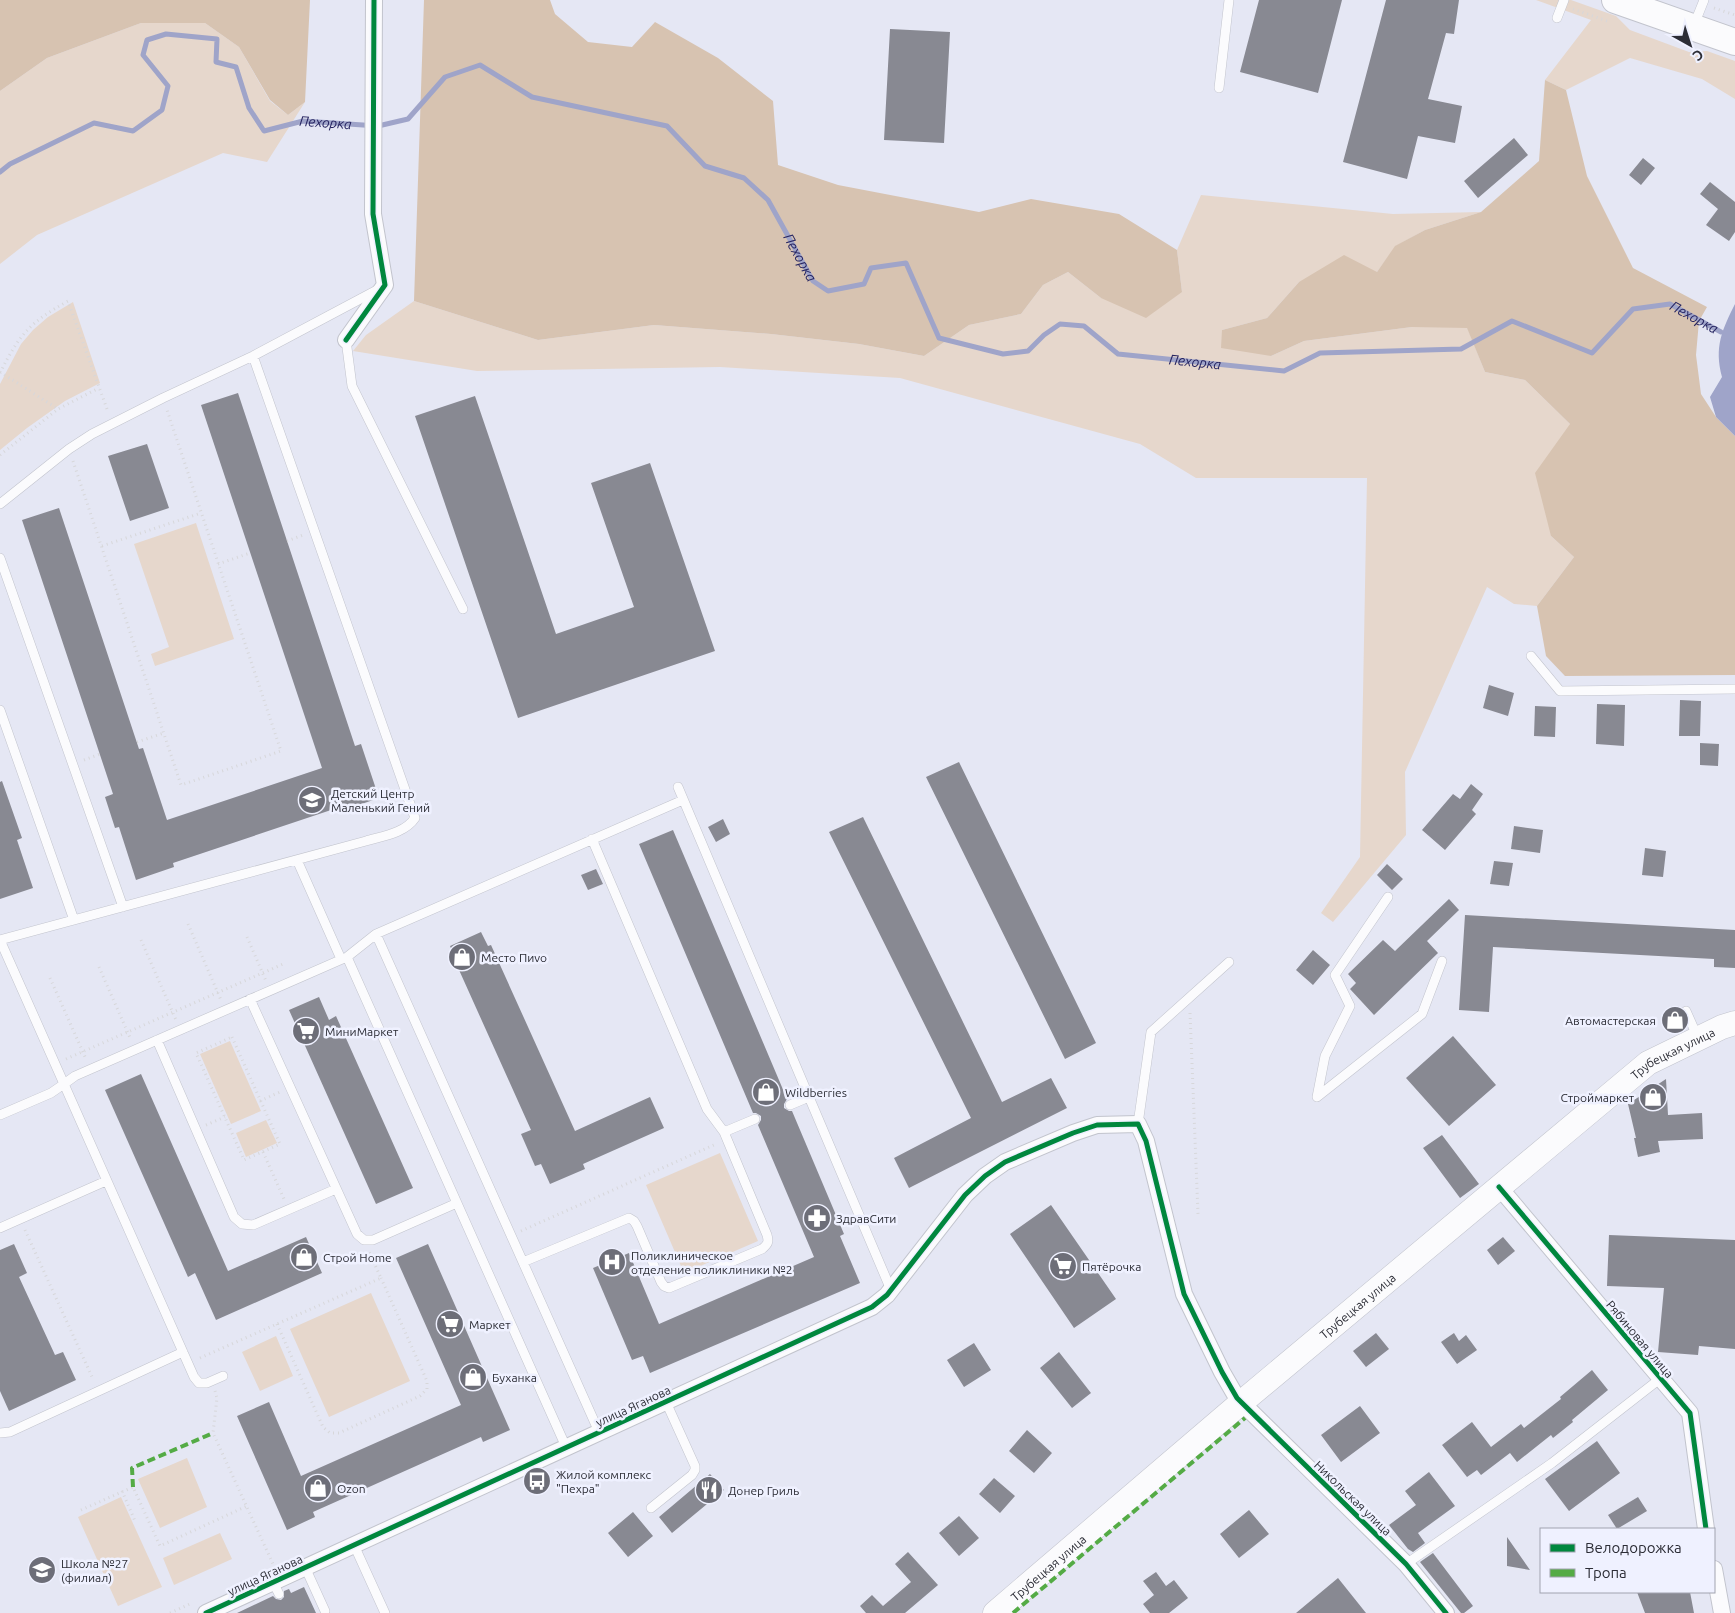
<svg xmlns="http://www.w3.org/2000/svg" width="1735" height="1613" font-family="Ubuntu,sans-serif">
  <rect width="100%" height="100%" fill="#e5e7f4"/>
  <!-- green -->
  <path fill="#e6d7cc" d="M1536,0H1571L1616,16L1630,30L1689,52L1707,51L1735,61V99L1702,79L1630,58L1566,90L1545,80L1591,20Z
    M141,23H205L239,47L270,101L288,115L305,102L267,162L223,153L37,235L0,264V91L47,58Z
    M1201,195L1393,214L1481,212L1425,230L1396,246L1377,272L1299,282L1267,318L1222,330L1271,356L1304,341L1412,327H1467L1485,372L1525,380L1570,424L1551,536L1574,557L1537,606L1514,604L1487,587L1405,772L1406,835L1333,922L1321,913L1360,857L1367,478H1196L1140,444L900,378L720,367L477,371L353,351L366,335L414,301L538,340L654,325L771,334L859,344L924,356L969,325L1021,314L1043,285L1068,272L1101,298L1182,292L1177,250Z
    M73,302L100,383L65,401L27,428L0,450V384L21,344L33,330L48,317Z
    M196,523L234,639L155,666L151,654L169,647L134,544Z
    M230,1041L261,1111L231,1124L200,1054Z
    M266,1120L277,1143L246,1157L236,1133Z
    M720,1153L758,1241L684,1273L646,1185Z
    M371,1293L410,1381L329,1417L290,1329Z
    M276,1336L293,1376L260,1391L242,1352Z
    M187,1458L207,1507L160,1528L138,1479Z
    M121,1497L162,1587L118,1606L78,1517Z
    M220,1533L232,1559L174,1585L163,1558Z"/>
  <!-- forest -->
  <path fill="#d7c3b1" d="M0,0H310L305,102L288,115L270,100L239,47L205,23H141L47,58L0,91Z
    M424,0H550L555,14L588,42L632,47L655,22L718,58L773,101L778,165L838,185L979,212L1031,199L1119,214L1177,250L1182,292L1146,318L1101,298L1068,272L1043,285L1021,314L969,325L924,356L859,344L771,334L654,325L538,340L414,301Z
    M1545,80L1566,90L1587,176L1633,268L1707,307L1699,321L1696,355L1701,394L1716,417L1735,436V675L1565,676L1546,656L1537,606L1574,557L1551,536L1535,473L1570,424L1525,380L1485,372L1467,328L1412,327L1304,341L1271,356L1221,348L1222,330L1267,318L1299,282L1344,255L1377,272L1395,246L1425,230L1481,212L1539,161Z"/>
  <!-- water -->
  <path fill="#9fa4c9" d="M1735,304V436L1716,417L1710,397L1722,377C1714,347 1722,330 1735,304Z"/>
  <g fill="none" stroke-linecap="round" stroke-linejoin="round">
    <!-- stream -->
    <path stroke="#9fa4c9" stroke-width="5" id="s1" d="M0,172L10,164L94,123L133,131L162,110L168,86L143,55L147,40L166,34L217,39L216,62L236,67L249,108L264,131L303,121L378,126L408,119L445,77L480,65L532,97L667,126L705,166L744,178L768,200L813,281L828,291L864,284L871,268L906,263L939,338L1003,354L1028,351L1044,335L1060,324L1084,326L1118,354L1284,371L1320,353L1461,349L1512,321L1592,353L1633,309L1670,304L1721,332"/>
  </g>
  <!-- building -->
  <path fill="#888992" d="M1259,0H1342L1318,93L1240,72Z
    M1386,0H1459L1454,34L1446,33L1428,99L1462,106L1455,143L1418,136L1407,179L1343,162Z
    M890,29L950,32L944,143L884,140Z
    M1514,138L1528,155L1478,198L1464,181Z
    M1643,158L1655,168L1641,185L1629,175Z
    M1710,182L1735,202V232L1729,241L1706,225L1718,209L1700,194Z
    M238,393L355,746L361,744L379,798L347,809L346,805L173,863L174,867L136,880L119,827L115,828L105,797L113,794L22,520L59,508L139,749L143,748L167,820L322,768L201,405Z
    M475,396L556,634L634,607L591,483L650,463L715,651L518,718L415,416Z
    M147,444L169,508L130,521L108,456Z
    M1489,685L1514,693L1508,716L1483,708Z
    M1680,700L1701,701L1700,736H1679Z
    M1597,704L1625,705L1624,746L1596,744Z
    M1535,706L1556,707L1555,737L1534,736Z
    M1700,743L1719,744L1718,766L1700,765Z
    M959,762L1096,1043L1065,1059L926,777Z
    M2,781L22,838L17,840L33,888L0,899V782Z
    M1471,784L1483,794L1472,810L1476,814L1445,850L1422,830L1453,794L1460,799Z
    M863,817L1002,1102L1051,1078L1067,1108L909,1188L894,1158L971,1118L829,832Z
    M723,819L730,834L716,842L708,827Z
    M1514,826L1543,830L1540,853L1511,849Z
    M673,830L787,1099L784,1104V1108L789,1111H792L844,1234L840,1236L860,1283L650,1373L643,1356L632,1360L593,1268L629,1253L659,1324L814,1257L758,1125L761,1120V1116L756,1113H753L639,844Z
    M1645,848L1666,851L1663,877L1642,875Z
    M1494,861L1513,863L1509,886L1490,884Z
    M1387,864L1403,879L1392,890L1377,875Z
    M596,869L603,884L588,890L581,875Z
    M1449,899L1459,910L1427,941L1438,953L1374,1015L1350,989L1356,983L1348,974L1383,940L1395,951Z
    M1465,915L1735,930V968L1714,967V959L1493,947L1489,1012L1459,1010Z
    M481,932L488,946L491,945L575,1131L650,1097L664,1128L583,1164L585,1169L550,1184L541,1164L535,1166L521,1134L531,1130L455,961L456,960L450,946Z
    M1313,950L1330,965L1313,985L1296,970Z
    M319,997L329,1020L336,1016L413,1188L376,1204L289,1010Z
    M1453,1036L1496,1085L1449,1126L1406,1078Z
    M141,1074L228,1271L306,1237L322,1273L216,1320L195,1273L188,1277L105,1090Z
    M1666,1079L1668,1115L1702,1113L1703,1139L1658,1141L1660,1152L1638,1157L1634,1138H1636L1628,1104Z
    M1442,1135L1479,1184L1460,1198L1423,1148Z
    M1051,1205L1116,1299L1074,1328L1010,1234Z
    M1609,1235L1735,1240V1349L1699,1346L1698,1355L1658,1352L1664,1288L1607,1286Z
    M1503,1237L1515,1251L1498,1265L1487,1250Z
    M14,1244L27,1273L19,1277L55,1355L63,1352L76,1380L9,1411L0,1391V1250Z
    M428,1244L510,1430L483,1442L481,1437L313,1512L315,1517L287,1530L237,1416L269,1402L301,1476L461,1405L396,1258Z
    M1376,1333L1389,1349L1366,1367L1353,1351Z
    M1454,1333L1459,1341L1466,1335L1477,1350L1457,1364L1441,1342Z
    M974,1343L991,1370L964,1387L947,1360Z
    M1059,1352L1091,1393L1072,1408L1040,1368Z
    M1592,1370L1608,1390L1572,1420L1573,1422L1553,1438L1551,1435L1517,1462L1510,1453L1481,1475L1477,1470L1467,1477L1442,1445L1472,1422L1491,1447L1521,1424L1524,1428L1561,1399L1560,1397Z
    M1360,1406L1380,1433L1341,1462L1321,1435Z
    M1027,1430L1052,1453L1034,1473L1009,1451Z
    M1597,1441L1620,1473L1569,1511L1545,1479Z
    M1429,1472L1455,1506L1418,1533L1425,1543L1413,1552L1408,1549L1389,1525L1416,1505L1405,1491Z
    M710,1474L724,1490L672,1533L659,1517Z
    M994,1478L1015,1496L1000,1513L979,1494Z
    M1638,1497L1647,1511L1617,1529L1608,1515Z
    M1249,1510L1269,1534L1239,1558L1220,1534Z
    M633,1512L653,1536L628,1557L608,1533Z
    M959,1516L979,1538L959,1556L939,1533Z
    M1507,1537L1530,1570L1507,1566Z
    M908,1552L938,1585L905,1613H866L860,1606L872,1595L883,1606L911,1582L895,1564Z
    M1433,1553L1473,1606L1464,1613H1461L1420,1562Z
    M1156,1572L1166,1586L1174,1580L1188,1598L1169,1613H1150L1143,1604L1154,1595L1143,1581Z
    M1338,1578L1366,1613H1296Z
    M304,1587L316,1613H237L273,1596L276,1599L281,1600L284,1597V1591L289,1589L291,1593Z
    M1637,1592H1690L1694,1613H1645Z"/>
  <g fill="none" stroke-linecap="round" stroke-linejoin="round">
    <!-- service casing -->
    <g stroke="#c2c4cd" stroke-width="10">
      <path id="service" d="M1557,18L1564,0
        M1694,25L1704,0
        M1219,88L1229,0
        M346,340L352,386L463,609
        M0,504L69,449L92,434L163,398L253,356L379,289
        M0,558L123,907
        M1531,656L1560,691L1735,689
        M0,710L74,920
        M678,787L809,1097
        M592,839L707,1109L724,1132
        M297,860L341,959
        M376,934L599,1432
        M0,940L366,841C383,836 405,833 415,818L253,356
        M347,957L376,934L683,800
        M250,999L357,1234L364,1240H373L457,1203
        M1686,1011L1698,1038
        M157,1040L234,1217L242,1224L253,1225L336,1189
        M1317,1097L1325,1056L1350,1006L1335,975L1388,897
        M1317,1097L1422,1014L1442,961
        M790,1105L809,1097L891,1290
        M0,1115L51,1093L64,1084L0,940
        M1138,1124L1151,1032L1229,962
        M0,1228L106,1181
        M523,1262L629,1218L634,1221L637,1226L661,1282L664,1286L669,1288L762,1249C768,1244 769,1242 767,1235L724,1132L755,1119
        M223,1376L207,1383H199L194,1377L64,1084L75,1076L347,957L566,1447
        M0,1433L10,1432L183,1352
        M651,1508L692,1475L695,1470V1466L666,1402
        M354,1545L385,1613
        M1406,1564L1552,1463L1661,1378
        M305,1567L325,1611
        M273,1582L279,1594"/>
    </g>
    <!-- minor casing -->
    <g stroke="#c2c4cd" stroke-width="18">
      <path id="minor" d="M346,340L385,285L373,214L374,0
        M1499,1187L1690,1413L1706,1529
        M1714,1569L1722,1613
        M206,1613L872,1307L887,1295L965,1195L985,1176L1005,1162L1073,1133L1097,1125L1138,1124L1146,1141L1184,1294L1222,1372L1237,1398L1406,1564L1446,1613"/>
    </g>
    <!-- secondary casing -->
    <g stroke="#c2c4cd" stroke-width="25">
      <g id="secondary">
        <path id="s2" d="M995,1613L1236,1407L1648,1063L1722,1027L1735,1023"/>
      </g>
    </g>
    <!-- primary casing -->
    <g stroke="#c2c4cd" stroke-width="28">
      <path id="primary" d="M1615,0L1735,42"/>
    </g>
    <!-- path -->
    <path stroke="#d7d7da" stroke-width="3" stroke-dasharray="1 4" stroke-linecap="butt" d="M1714,8L1735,15
      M1573,9L1607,21
      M0,372L58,409
      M0,373C19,335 30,322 68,301L107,409
      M0,455L58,409L99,388
      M73,461L181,785L281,751L167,410
      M287,541L303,535
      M102,546L201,513
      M218,564L250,553
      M137,742L164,733
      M84,760L100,754
      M188,924L221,1000
      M247,937L266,981
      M141,940L176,1020
      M99,967L131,1040
      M50,978L86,1059
      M1190,1013L1198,1214
      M232,1037L280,1144L244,1160L196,1053Z
      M66,1059L283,964
      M260,1101L280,1092
      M206,1125L225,1117
      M263,1152L284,1199
      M25,1230L93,1379
      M521,1231L716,1144
      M277,1324L323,1427L330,1433H339L420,1396L427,1389V1381L381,1278
      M200,1358L381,1278L369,1252
      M215,1391L217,1398L213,1433L273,1564
      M122,1491L135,1521
      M81,1510L133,1487L160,1546L247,1506
      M170,1613L192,1603"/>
    <!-- service -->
    <use href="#service" stroke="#fbfbfd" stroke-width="9"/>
    <!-- minor -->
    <use href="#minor" stroke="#fbfbfd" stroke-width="16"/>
    <!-- secondary -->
    <use href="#secondary" stroke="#fbfbfd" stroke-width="24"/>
    <!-- primary -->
    <use href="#primary" stroke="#fbfbfd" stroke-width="26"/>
    <!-- quiet -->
    <path stroke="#54ab45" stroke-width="4" stroke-dasharray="8 4" stroke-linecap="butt" d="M133,1487L132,1468L213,1433
      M1013,1613L1245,1418"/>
    <!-- cycleway casing -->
    <g stroke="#eff1ff" stroke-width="8">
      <path id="cycleway" d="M346,340L385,285L373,214L374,0
        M1499,1187L1690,1413L1706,1529
        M206,1613L872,1307L887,1295L965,1195L985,1176L1005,1162L1073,1133L1097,1125L1138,1124L1146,1141L1184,1294L1222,1372L1237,1398L1406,1564L1446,1613"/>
    </g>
    <!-- cycleway -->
    <use href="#cycleway" stroke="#00873e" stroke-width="5"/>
  </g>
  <!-- icons -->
  <defs>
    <g id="school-disc" transform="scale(1.4375)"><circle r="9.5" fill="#6d6e78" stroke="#eff1ff"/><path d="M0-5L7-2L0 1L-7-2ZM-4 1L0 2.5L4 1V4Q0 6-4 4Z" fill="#fff"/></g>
    <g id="shop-disc" transform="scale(1.4375)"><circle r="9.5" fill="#6d6e78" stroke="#eff1ff"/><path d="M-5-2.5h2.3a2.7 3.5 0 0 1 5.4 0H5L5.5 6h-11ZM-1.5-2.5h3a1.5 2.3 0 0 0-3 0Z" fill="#fff"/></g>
    <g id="supermarket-disc" transform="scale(1.4375)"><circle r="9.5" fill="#6d6e78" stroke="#eff1ff"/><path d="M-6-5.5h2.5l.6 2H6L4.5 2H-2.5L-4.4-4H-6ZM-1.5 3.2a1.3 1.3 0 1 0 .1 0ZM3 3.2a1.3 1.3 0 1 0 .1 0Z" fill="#fff"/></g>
    <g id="pharmacy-disc" transform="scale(1.4375)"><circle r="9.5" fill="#6d6e78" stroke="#eff1ff"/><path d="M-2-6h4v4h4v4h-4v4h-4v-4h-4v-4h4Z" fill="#fff"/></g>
    <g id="hospital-disc" transform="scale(1.4375)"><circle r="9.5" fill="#6d6e78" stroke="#eff1ff"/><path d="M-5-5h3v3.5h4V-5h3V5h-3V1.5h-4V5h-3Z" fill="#fff"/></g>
    <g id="bus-disc" transform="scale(1.4375)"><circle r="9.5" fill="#6d6e78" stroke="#eff1ff"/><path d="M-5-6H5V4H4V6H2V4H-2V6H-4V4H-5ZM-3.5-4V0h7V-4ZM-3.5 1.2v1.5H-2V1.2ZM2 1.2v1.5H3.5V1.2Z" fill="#fff"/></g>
    <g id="restaurant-disc" transform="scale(1.4375)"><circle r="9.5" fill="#6d6e78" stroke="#eff1ff"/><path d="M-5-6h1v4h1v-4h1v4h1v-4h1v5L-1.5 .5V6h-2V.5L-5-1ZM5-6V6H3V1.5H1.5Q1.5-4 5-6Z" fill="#fff"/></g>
  </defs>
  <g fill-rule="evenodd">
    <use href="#school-disc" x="312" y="800"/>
    <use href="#shop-disc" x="462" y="957"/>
    <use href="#shop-disc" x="1675" y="1020"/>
    <use href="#supermarket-disc" x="306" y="1031"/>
    <use href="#shop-disc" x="766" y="1092"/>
    <use href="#shop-disc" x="1653" y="1097"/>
    <use href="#pharmacy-disc" x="817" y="1218"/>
    <use href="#shop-disc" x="304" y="1257"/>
    <use href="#hospital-disc" x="612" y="1262"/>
    <use href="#supermarket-disc" x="1063" y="1266"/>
    <use href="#supermarket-disc" x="450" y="1324"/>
    <use href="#shop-disc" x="473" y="1377"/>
    <use href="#bus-disc" x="537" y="1481"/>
    <use href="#shop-disc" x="318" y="1488"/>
    <use href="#restaurant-disc" x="709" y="1490"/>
    <use href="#school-disc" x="42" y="1570"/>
  </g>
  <g text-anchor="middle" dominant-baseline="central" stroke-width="5" stroke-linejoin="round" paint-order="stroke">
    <!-- poi labels -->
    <g font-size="12" fill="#2c2d36" stroke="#eff1ff" text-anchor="start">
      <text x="331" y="793">Детский Центр<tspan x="331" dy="14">Маленький Гений</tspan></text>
      <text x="481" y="957">Место Пиvо</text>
      <text x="1656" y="1020" text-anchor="end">Автомастерская</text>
      <text x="325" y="1031">МиниМаркет</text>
      <text x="785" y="1092">Wildberries</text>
      <text x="1634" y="1097" text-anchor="end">Строймаркет</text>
      <text x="836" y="1218">ЗдравСити</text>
      <text x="631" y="1255">Поликлиническое<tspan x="631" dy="14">отделение поликлиники №2</tspan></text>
      <text x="323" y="1257">Строй Home</text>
      <text x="1082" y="1266">Пятёрочка</text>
      <text x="469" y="1324">Маркет</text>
      <text x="492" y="1377">Буханка</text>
      <text x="556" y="1474">Жилой комплекс<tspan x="556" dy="14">"Пехра"</tspan></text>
      <text x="337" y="1488">Ozon</text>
      <text x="728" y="1490">Донер Гриль</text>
      <text x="61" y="1563">Школа №27<tspan x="61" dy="14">(филиал)</tspan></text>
    </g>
    <!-- street labels -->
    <g font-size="12" fill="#2c2d36" stroke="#eff1ff">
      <text stroke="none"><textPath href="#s2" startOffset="880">Трубецкая улица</textPath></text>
      <text stroke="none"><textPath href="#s2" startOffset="475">Трубецкая улица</textPath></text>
      <text transform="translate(1640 1339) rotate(50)">Рябиновая улица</text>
      <text transform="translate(633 1406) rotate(-25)">улица Яганова</text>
      <text transform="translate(1353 1498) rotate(44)">Никольская улица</text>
      <text stroke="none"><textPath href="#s2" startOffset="70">Трубецкая улица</textPath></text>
      <text transform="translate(265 1575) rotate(-25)">улица Яганова</text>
    </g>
    <!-- water labels -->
    <g font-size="14" font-style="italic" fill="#272561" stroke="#eff1ff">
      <text stroke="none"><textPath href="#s1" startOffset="510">Пехорка</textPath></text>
      <text stroke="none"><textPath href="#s1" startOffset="1080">Пехорка</textPath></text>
      <text stroke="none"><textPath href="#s1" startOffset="2115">Пехорка</textPath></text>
      <text stroke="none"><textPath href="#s1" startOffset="1575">Пехорка</textPath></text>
    </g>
  </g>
  <!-- legend -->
  <rect x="1540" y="1528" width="175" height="65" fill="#eff1ff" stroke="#a1a3af"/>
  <rect x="1550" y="1544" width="25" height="8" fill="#00873e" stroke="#a1a3af"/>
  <text x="1585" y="1553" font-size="15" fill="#2c2d36">Велодорожка</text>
  <rect x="1550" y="1569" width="25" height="8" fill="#54ab45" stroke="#a1a3af"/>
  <text x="1585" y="1578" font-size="15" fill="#2c2d36">Тропа</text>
  <!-- north arrow -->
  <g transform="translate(1690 45) rotate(141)" stroke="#eff1ff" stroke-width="4" paint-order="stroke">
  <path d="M0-4L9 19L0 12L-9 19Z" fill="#2c2d36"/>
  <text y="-8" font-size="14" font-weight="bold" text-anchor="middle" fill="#2c2d36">С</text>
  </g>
</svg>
